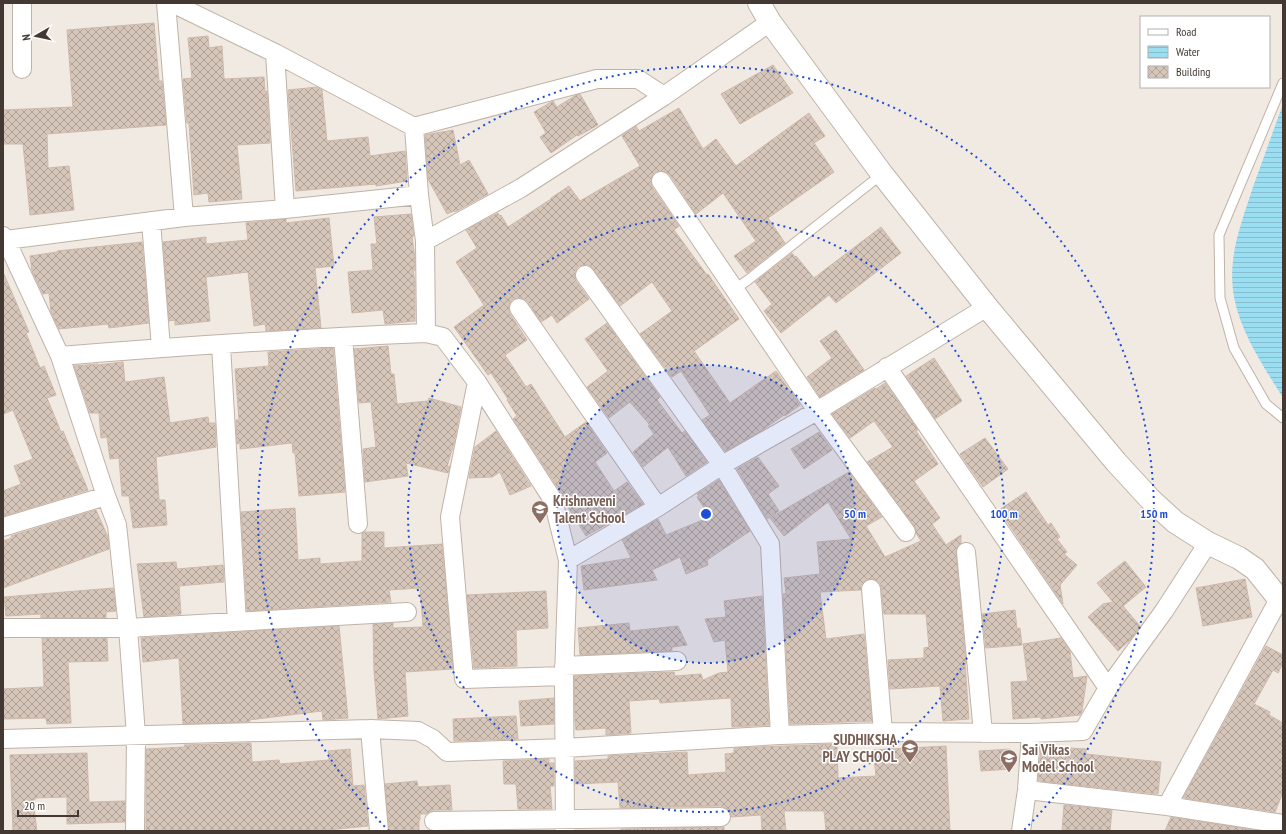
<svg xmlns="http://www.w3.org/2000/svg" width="1286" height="834" font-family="'PT Sans Narrow',sans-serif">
  <defs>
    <pattern id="water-rules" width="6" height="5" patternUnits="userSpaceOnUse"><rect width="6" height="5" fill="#9bddf1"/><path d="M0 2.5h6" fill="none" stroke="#87becf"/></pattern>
    <pattern id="building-cross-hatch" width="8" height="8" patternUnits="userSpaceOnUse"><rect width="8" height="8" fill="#d6c6ba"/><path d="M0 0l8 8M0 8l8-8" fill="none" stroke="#afa298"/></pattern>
  </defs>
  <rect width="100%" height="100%" fill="#f1eae2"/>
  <!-- water -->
  <path fill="url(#water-rules)" d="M1283,104V398C1264,367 1241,334 1234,297C1227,258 1241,224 1253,187C1263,159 1273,132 1283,104Z"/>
  <!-- building -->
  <path fill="url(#building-cross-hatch)" stroke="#ceb9aa" d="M154,23L159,81H162L166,125L47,134L48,168L69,166L74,210L30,215L23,144H3V110L73,107L67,30Z
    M208,36L209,48L222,46L224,79L264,77L265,92L267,91L270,143L237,145L242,199L209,202L208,193L194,195L189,123H187L183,79L192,78L188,38Z
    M773,65L793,93L740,124L721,94Z
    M317,87L322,90L327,141L368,137L370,156L405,151L407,181L376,186V184L296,191L288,90Z
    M580,94L598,125L578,136L577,135L551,153L540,137L546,133L534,112L553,101L557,107L576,95Z
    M679,108L703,149L716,139L736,166L809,113L825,136L814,143L834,172L768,218L785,243L747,273L734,256L756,241L723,193L696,214L670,175L666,172L661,171L655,172L652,176L651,181L652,187L679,226L674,230L707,275L708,274L739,319L694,351L730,403L776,371L800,405L785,416L784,415L761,431L725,451L702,420L710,415L681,371L672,377L640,334L672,311L652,282L620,306L593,269L589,265H584L579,266L575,271V276L576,281L589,299L557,323L552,315L541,322L528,302L524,299L518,298L513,299L509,304V309L510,314L527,340L505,355L526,387L531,384L565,437L586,422L607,453L595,462L614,491L627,482L643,504L586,536L564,501L562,494L513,419L517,416L507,400L508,399L491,373L488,375L454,327L484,305L456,262L477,248L466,230L498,213L499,216L501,215L508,227L551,199V198L569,186L580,201L640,166L622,136L636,126L639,131Z
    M453,130L460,165L469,160L488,194L455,212L454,211L447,214L428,179L425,135Z
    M411,214L414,236H412L415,259V271L413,269L415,282V321L385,324L383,310L352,313L348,272L373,270L371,244H377L374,217Z
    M329,218L334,266L315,268L321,328L266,331L265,324L254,326L248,272L206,277L210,321L175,325V320L169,321L163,242L206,237V244L248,240L246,223L286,219V223Z
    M881,227L901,253L836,303L829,295L781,333L764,311L772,304L755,282L792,253L795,257L796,256L814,278Z
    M142,242L149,323L109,328L108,324L59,329L51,312L49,293L43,294L32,271L30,256L57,252V251Z
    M3,272L29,332L26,333L40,368L44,366L56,395L47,398L61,432L63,431L88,490L4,516L3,491L21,484L14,466L33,459L13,410L3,414Z
    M607,323L660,397L657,400L682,433L685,431L707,462L686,476L668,447L643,467L633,452L654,434L648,426L650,425L630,402L609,418L587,387L608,371L585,339Z
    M836,330L864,370L820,397L807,377L832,358L820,341Z
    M388,346L391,374H394L397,404L428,401L429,398L461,407L454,443L447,467L450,466L448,473L406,463L408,476L365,482L363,449L376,447L371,402L359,403L354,349Z
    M333,348L345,492L299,496L295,453H293L292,443L240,449V443L237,444L236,420H239L235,369L269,366L268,352Z
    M934,358L962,401L935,419L906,376Z
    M123,362L125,382L164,377L170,423L208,417L209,423H215L216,447L156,457L159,500H165L167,525L133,528L129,496H122L119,458L110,459L107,437L101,438L99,413H90L74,366L98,364V365Z
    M885,383L918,430L916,431L938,464L914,481L940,518L932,524L946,545L961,535V543L957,547L956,553L966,664H965L969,719L943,721L940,686L890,689L888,660L924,658V648L929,647L926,614H884L881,588L880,583L876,580L871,579L865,581L861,585V590L820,592L826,639L864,634L872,721L790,724L783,594L786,593L784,578L820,574L817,542L851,539L828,502L784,536L770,518L849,472L882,517L866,526L885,557L921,541L916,533L914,526L867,462L893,447L874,421L850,438L832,414L875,388L876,389Z
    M496,431L531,486L510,495L500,472L492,477L469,478L475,447Z
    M819,432L832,450L804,469L791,449Z
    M985,438L1008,469L983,487L960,454Z
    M758,457L779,486L768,494L779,511L767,519L737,469Z
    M719,480L750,531L707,560L708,565L686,574L680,557L652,570L657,580L584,590L581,566L631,558L622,540L658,519L666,535L710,517L697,497L699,496L697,494Z
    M1026,492L1048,525L1051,523L1060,537L1057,539L1067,552L1064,554L1077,565L1060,585L1063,604L999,510Z
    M295,508L298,560L320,558V564L362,561V533L365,532H384V548L442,544L453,669L405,672L408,716L378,719L374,671L373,624L393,623V628L423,627L420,588L389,590L391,602L247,611L241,512Z
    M96,510L108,537L109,549L3,588V541L12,538L11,536Z
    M1125,561L1146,587L1123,606L1140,626L1131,639L1118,651L1088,617L1103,604L1113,602L1097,583Z
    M176,562L177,569L223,565L224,582L179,586L181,614L144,617L137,564Z
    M1245,579L1252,617L1203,626L1196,588Z
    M113,588L116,611L106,612V618H41V614L6,616L4,597Z
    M546,591L548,628L516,630L517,666L474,668L467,595Z
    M762,596L769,725L732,727L731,698L660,703L659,699L629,701L631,733L606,735V728L576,730L575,722L574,676L674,672L675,676L701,674L703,680L719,673L728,672L725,640L714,642L705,619L726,617L724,601Z
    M1015,610L1017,629L1020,628L1022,645L986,648L982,614Z
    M629,623L630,631L678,626L687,645L672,647V651L580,655L578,628Z
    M339,626L348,718L323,720L322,711L249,720L250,722L183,724L179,658L143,662L141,638Z
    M42,638H107L108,661L68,662L71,723L47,724L46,718L3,719V689L44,687Z
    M1061,638L1070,651L1073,678L1087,676L1082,711L1080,715L1041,719V717L1013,719L1011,682L1028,681L1023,644Z
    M1266,646L1283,655V663L1278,673L1273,670L1254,704L1270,712L1269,715L1283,723V792L1275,812L1183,798Z
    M554,698V724L521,726L519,701Z
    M516,716L518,739L454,741L453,719Z
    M251,743L252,762L279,760L280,764L329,760L328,751L350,749L353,786L364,785L368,826L319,831H146V749L185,747L184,745Z
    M837,744L838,778L876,776L873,750L946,746L950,831H826L824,811H784L786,831H762L761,815L731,817L730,811L726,808L721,806L620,808L618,782L575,784V761L608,759V756L687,752L688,775L726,772L725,754L734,753V748Z
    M1041,746L1086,749V754L1161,762L1158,794L1038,781Z
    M1010,749L1012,769L981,771L979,751Z
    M87,753L89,802L125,801V822L67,824V797L35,798V800H33L37,831H13L10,755Z
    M549,759V763H554V786H550L552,809H518L516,784H504L503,761Z
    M417,781L418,787L450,785L452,810H434L429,812L426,814H420V820H419V831H389L385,784Z
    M1064,805L1112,810L1110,831H1062Z
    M1171,817L1260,831H1165Z
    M724,827V831H621V829Z"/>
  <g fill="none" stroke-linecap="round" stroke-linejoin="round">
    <!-- service casing -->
    <g stroke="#c0b2a7" stroke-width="11">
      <path id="service" d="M1283,83L1219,235L1220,298L1234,348L1266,404L1283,418
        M735,289L748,280L882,174"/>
    </g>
    <!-- minor casing -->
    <g stroke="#c0b2a7" stroke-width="20">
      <path id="minor" d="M22,3V69
        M166,3L184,217
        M172,3L275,53L414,127L419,195L425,241L426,333L443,337L477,382L553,500L568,560L564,676L565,831
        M275,53L285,209
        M414,127L597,79H638L664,96
        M661,181L817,411L906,532
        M151,221L161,348
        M3,236L6,240L184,217L285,209L419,195
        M6,240L60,356L106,496L117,525L128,628L136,735L135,831
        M425,241L521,188L664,96L770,22
        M585,275L722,465L770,544L780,735
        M519,308L658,507
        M343,337L358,524
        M221,345L237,622
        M60,356C182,346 304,338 426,333
        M887,367L1108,688L1083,731L1031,733
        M477,382L450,517L464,679L564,676
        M3,527L106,496
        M966,552L983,733
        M568,560L658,507L722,465L817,411L987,307
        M871,589L883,732
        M3,628H128L407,612
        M564,666L677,661
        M1108,688L1164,611L1208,543
        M370,729L379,831
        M3,739L370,729L418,731L433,739L447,752L565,748L780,735L883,732L1031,733L1027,790L1021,831
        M1027,790L1167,806L1283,824
        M1167,806L1279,599
        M434,821L721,817"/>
    </g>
    <!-- tertiary casing -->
    <g stroke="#c0b2a7" stroke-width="24">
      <path id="tertiary" d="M759,3L770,22L882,174L987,307L1116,462L1150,499L1175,522L1208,543L1239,558L1255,569L1279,599L1283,603"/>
    </g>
    <!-- service -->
    <use href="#service" stroke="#fff" stroke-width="9"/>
    <!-- minor -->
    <use href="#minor" stroke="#fff" stroke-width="18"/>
    <!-- tertiary -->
    <use href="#tertiary" stroke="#fff" stroke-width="22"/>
  </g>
  <!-- distance rings -->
  <circle cx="706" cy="514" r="149" fill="#1d4ed8" fill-opacity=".12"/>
  <g fill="none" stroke="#1d4ed8" stroke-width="2" stroke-dasharray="2 4">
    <circle cx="706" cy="514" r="149"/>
    <circle cx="706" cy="514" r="298"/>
    <path d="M389 831A448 448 0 1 1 1023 831"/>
  </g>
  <!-- icons -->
  <defs>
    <g id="university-pin" transform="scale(0.9)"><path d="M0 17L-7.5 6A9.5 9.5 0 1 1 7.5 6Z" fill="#8d6e63" stroke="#fff"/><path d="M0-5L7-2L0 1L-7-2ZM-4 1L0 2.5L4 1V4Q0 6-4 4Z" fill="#fff"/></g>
  </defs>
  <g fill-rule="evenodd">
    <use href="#university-pin" x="540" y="509"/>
    <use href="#university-pin" x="910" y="748"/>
    <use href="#university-pin" x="1009" y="758"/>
  </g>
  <g text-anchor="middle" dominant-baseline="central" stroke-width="3" stroke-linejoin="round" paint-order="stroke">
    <!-- education labels -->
    <g font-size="15" font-weight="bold" fill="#785e54" stroke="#fff" text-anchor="start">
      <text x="553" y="500">Krishnaveni<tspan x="553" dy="17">Talent School</tspan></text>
      <text x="897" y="739" text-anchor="end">SUDHIKSHA<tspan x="897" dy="17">PLAY SCHOOL</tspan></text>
      <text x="1022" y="749">Sai Vikas<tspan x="1022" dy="17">Model School</tspan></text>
    </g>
  </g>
  <circle cx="706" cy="514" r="6" fill="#1d4ed8" stroke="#fff" stroke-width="2"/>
  <g font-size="12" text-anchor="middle" font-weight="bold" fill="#1d4ed8" stroke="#fff" stroke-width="3" stroke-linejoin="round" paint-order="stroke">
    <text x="855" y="518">50 m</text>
    <text x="1004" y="518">100 m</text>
    <text x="1154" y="518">150 m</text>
  </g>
  <!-- border -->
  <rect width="1286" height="834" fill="none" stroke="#433932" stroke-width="8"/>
  <!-- legend -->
  <rect x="1140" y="16" width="130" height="72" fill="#ffffff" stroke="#b4b0ad"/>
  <rect x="1148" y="29" width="20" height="6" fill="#ffffff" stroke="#b4b0ad"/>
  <text x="1176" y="36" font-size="12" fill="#433932">Road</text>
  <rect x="1148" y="46" width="20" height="12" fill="url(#water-rules)" stroke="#b4b0ad"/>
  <text x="1176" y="56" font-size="12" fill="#433932">Water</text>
  <rect x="1148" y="66" width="20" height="12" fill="url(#building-cross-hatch)" stroke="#b4b0ad"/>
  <text x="1176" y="76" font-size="12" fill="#433932">Building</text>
  <!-- north arrow -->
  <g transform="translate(36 36) rotate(261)" stroke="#ffffff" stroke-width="3" paint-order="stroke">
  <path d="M0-3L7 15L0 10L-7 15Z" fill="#433932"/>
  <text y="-6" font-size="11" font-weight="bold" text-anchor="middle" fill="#433932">N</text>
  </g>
  <!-- scale -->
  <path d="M18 810v6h60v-6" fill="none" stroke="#433932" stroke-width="2"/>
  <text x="24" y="810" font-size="12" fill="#433932" stroke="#ffffff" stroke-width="3" paint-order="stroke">20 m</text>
</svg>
